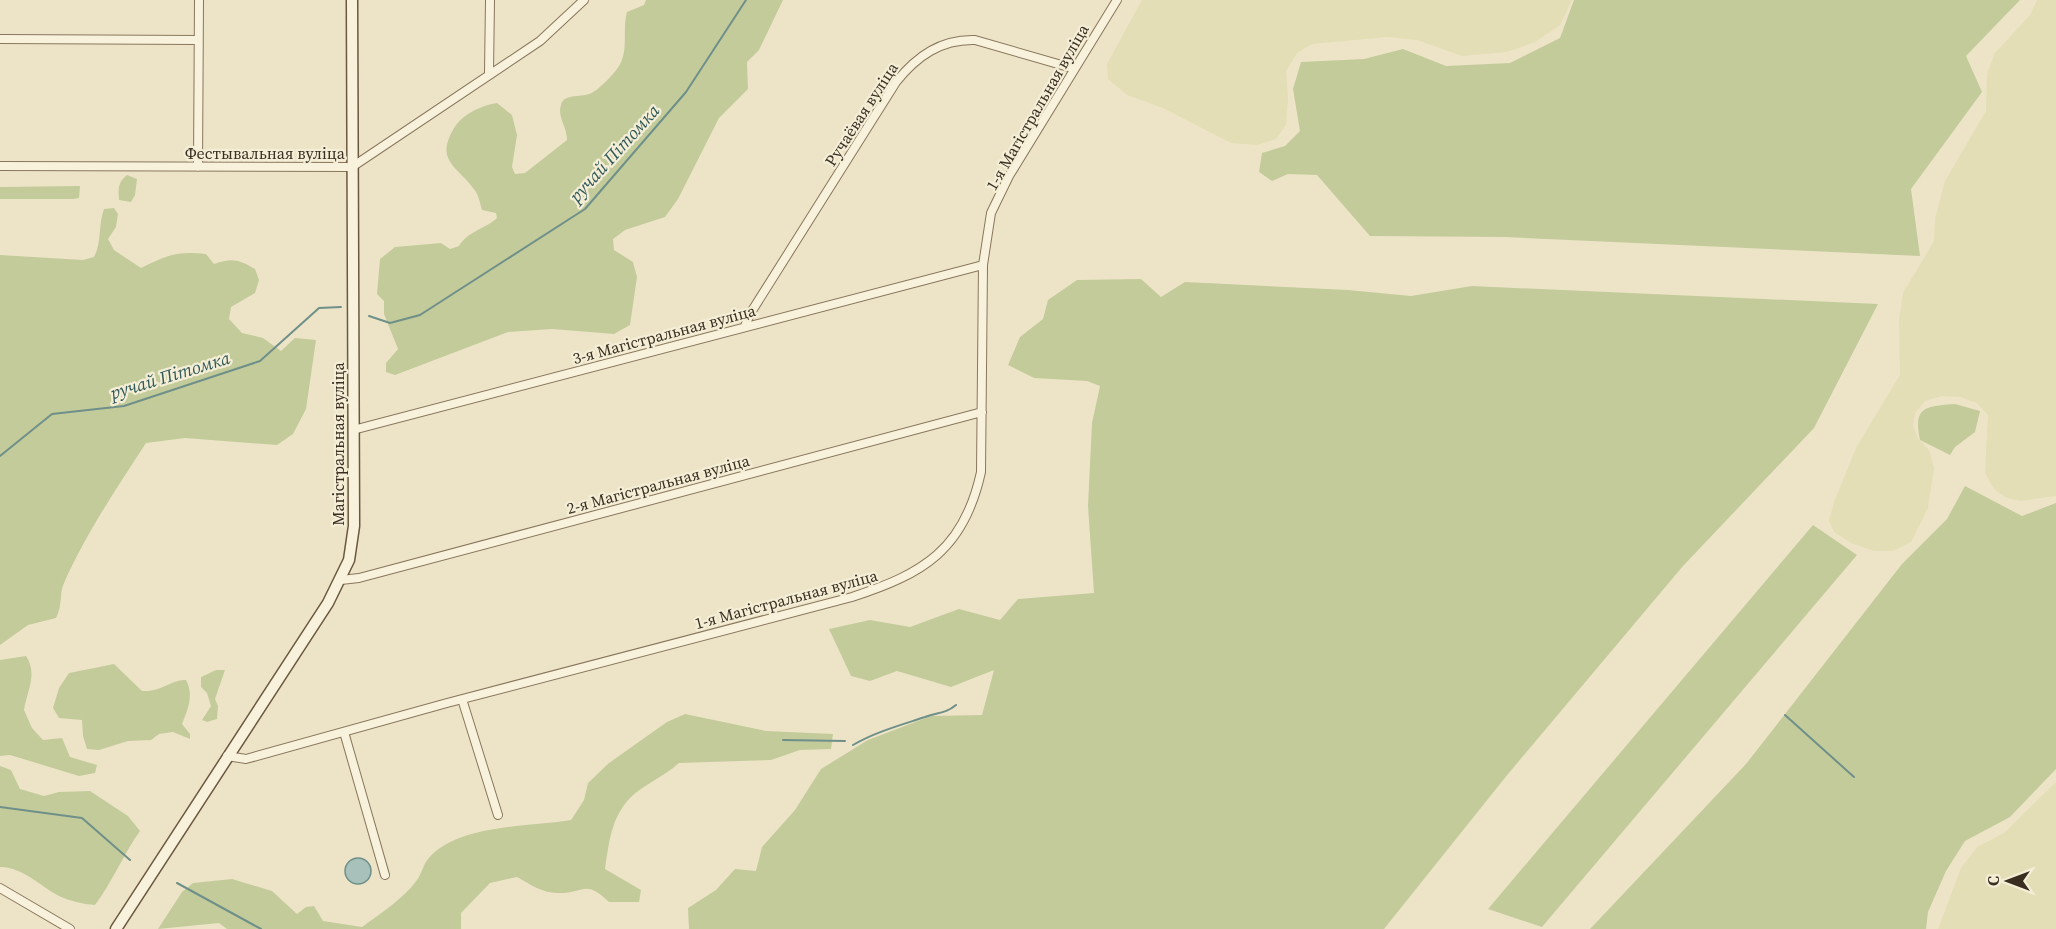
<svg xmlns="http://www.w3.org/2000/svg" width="2056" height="929" font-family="'Source Serif 4',serif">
  <rect width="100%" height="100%" fill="#ede4c7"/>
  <!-- farmland -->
  <path fill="#e3deb5" d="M1142,0H1572L1560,25L1535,42L1507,52L1462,56L1417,40L1387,37L1312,44L1297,53L1286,71L1288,99L1286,125L1276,139L1257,145L1231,143L1163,108L1127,95L1108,79L1107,64Z
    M2037,0H2056V496L2020,501L2005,497L1994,489L1985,473L1988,415L1977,403L1960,397L1941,396L1925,401L1915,413L1913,426L1918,439L1929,450L1934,468L1928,508L1911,542L1893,551H1874L1851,543L1834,532L1829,521L1834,502L1856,448L1900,375L1899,321L1903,293L1934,241L1935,219L1945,181L1986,111L1987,74L1995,53L2030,15Z
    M2056,782V929H1938L1961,868L1977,847L2004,833Z"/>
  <!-- green -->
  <path fill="#c3cb9b" d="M646,0H783L759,50L747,62L748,89L719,118L678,199L665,217L625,230L613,239L614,250L633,262L637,277L630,325L614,334L552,329L508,332L395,375L386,372V363L398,349L384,314V301L377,294L380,259L395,247L441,243L450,249L459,246C468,231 485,229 497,218L496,213L482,210C480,204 479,197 476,192C459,166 432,162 456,125C465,113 483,105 497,103L512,115L517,135L512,167L515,174L525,173L567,140C567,127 557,117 561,105C563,94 580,97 589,94C597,92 614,74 619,66C629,50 622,30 627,12L644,5Z
    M1574,0H2020L1966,56L1982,92L1911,189L1920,256L1504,237L1370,236L1317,175L1288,174L1272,181L1259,172L1262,153L1285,146L1300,131L1293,89L1301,62L1364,59L1403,49L1446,66L1510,63L1560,38Z
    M127,175L137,179L135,195L131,202L119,200C118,189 118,182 127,175Z
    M80,186L79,198L74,199H0V187Z
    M114,208L118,214L116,227L108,239L114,250L141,268C168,255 175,251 206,254L214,264C232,258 238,259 255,269L259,280L255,293L231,307L229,319L242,333L263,338L281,351L295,338L316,340L306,409L293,434L277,445L185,438L146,443C117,488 86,533 64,583C59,594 63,604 56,618L28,625L0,645V255L83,260L94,257C102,242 98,225 104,209Z
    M1141,279L1161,297L1185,282L1348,290L1411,296L1472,286L1878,304L1814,428L1683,566L1508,774L1384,929H689L688,908L716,890L735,869L756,871L762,847L795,810L821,769L868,740L931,716L982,715L994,670L951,687L897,671L870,681L851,676L829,629L870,620L910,627L959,609L1000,620L1018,599L1094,593L1088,506L1092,423L1100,386L1087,381L1034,378L1008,365L1020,337L1043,319L1048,300L1077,280Z
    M1955,404L1980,411L1975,432L1955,447L1950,455L1920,440C1913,407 1925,406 1955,404Z
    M1965,486L2022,516L2056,503V769L2010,817L1965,841L1946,871L1928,912L1926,929H1590L1746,764L1902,564L1947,519Z
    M1813,525L1857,555L1542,927L1488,909Z
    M26,656C38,674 27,691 24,710L32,728L43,740L62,738L70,757L97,765L95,773L79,776L10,755L0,756V660Z
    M114,664L142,691C163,692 169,680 186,680C194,695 188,709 182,724L190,734V739L173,732L159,734L151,740L128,741L99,750L87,749L83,736L82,720L59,718L53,708L59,688L69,673Z
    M216,670H225L215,699L218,706L217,719L207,722L202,720L211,706L207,693L201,687V677Z
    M685,714L766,731L833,734L831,749L800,750L771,760L679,763C664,777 642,785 629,799C611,819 609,843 605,869L641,890L639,902H609C584,878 584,894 557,893C542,893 530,884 517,877L490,883L461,913V929H227L219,923L158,929L182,892L193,883L232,879L272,891L297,914L306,907L314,906L323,921L362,927C381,913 403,899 417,880C422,873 423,865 428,859C457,824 529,827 571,820L584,800L588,783L609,763L667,722Z
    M0,766L11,770L20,789L44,796L59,792L90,791L128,816L140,831C123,855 113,881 95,905C82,904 70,901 59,896C38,885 25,868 0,867Z"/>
  <!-- water -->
  <path fill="#a8c1bb" stroke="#6f9089" stroke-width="1.5" d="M345 871a13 13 0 1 1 26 0a13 13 0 1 1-26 0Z"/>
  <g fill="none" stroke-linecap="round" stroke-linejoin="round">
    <!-- stream -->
    <path stroke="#6f9089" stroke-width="2" d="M369,316L390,323L420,315L585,209L686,92L746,0
      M0,456L52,414L124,406L260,361L319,308L341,307
      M1785,715L1854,777
      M783,740L845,741
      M853,745C875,732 901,725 925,717C938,712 945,714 956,705
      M0,807L82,818L130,860
      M177,883L261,929"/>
    <!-- street casing -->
    <g stroke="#89775d" stroke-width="10">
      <path id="street" d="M0,39L198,40
        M489,72L490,0
        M0,166L352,167L540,41L584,0
        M198,167L199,0
        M745,326L750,314L896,82C917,56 941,39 975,40L1072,68
        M353,430L983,265
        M341,580L359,578L982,412
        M462,699L498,815
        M344,732L385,875
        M227,756L246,759L447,703L852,597C923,574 964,550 981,472L983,265L991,213L1009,176L1117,0
        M0,888L70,929"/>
    </g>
    <!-- secondary casing -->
    <g stroke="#6b5840" stroke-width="13">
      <path id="secondary" d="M116,929L328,603L349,560L354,526L352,0"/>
    </g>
    <!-- street -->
    <use href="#street" stroke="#f8f1db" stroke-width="8"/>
    <!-- secondary -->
    <use href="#secondary" stroke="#f8f1db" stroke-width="10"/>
  </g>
  <g text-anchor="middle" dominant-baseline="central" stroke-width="4.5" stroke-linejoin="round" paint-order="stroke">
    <!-- street labels -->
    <g font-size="16" fill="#392e20" stroke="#f5eed7">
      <text transform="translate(1037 107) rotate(-60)">1-я Магістральная вуліца</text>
      <text transform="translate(861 114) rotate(-57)">Ручаёвая вуліца</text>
      <text x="265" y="153">Фестывальная вуліца</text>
      <text transform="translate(664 334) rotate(-15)">3-я Магістральная вуліца</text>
      <text transform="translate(338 444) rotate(-90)">Магістральная вуліца</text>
      <text transform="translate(658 484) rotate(-15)">2-я Магістральная вуліца</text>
      <text transform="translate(786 599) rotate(-15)">1-я Магістральная вуліца</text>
    </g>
    <!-- water labels -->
    <g font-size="18" font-style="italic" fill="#305958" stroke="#f5eed7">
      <text transform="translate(614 153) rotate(-48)">ручай Пітомка</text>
      <text transform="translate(170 375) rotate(-17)">ручай Пітомка</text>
    </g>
  </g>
  <!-- north arrow -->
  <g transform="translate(2008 881) rotate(270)" stroke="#f5eed7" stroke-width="4.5" paint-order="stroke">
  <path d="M0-4.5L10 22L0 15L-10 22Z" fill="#392e20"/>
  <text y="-9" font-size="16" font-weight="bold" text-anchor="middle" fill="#392e20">С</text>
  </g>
</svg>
